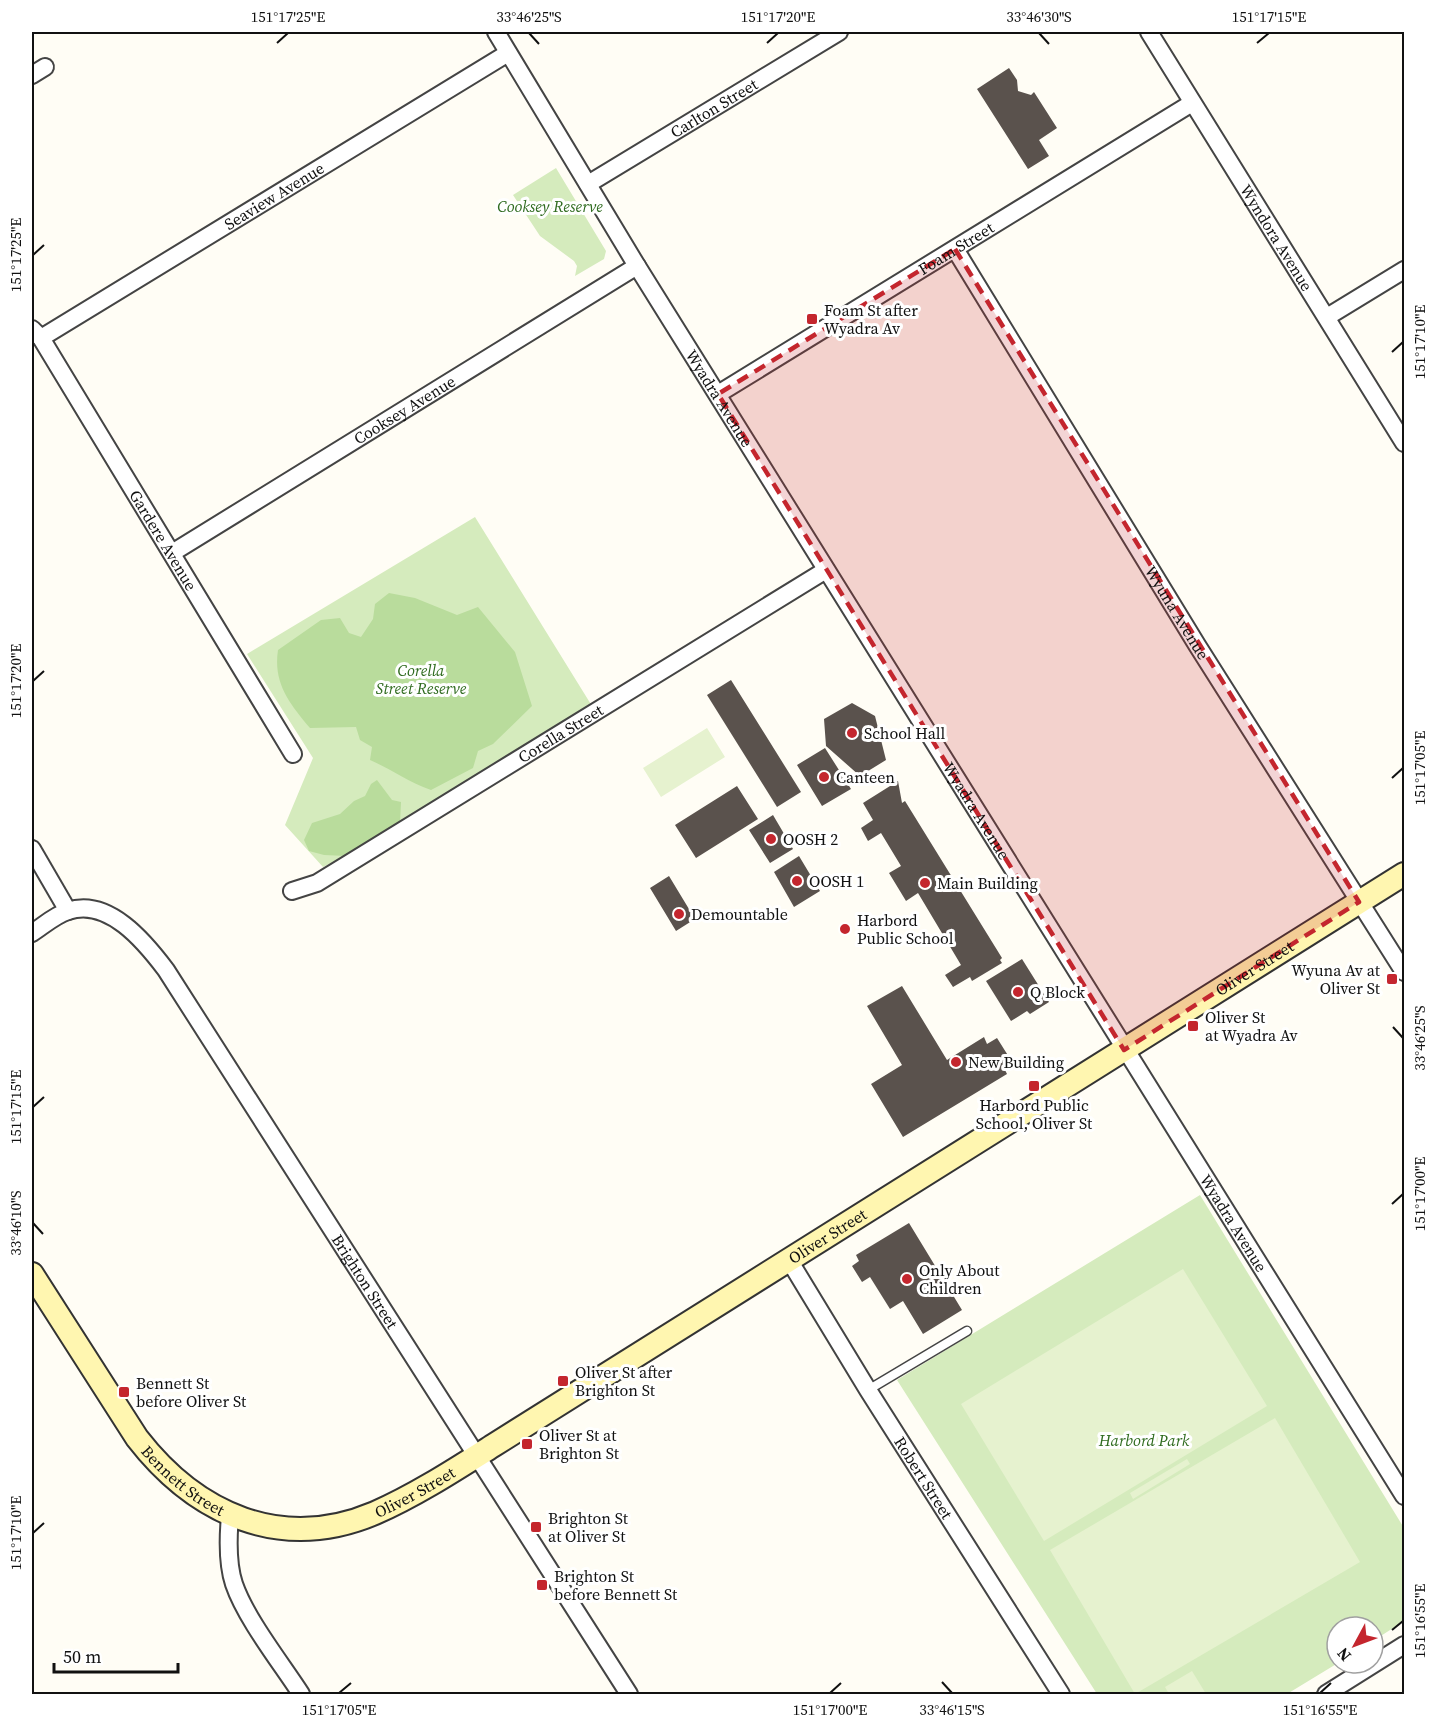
<svg xmlns="http://www.w3.org/2000/svg" width="1436" height="1726" font-family="'Source Serif 4',serif">
  <rect width="100%" height="100%" fill="#fffdf5"/>
  <!-- green -->
  <path fill="#d5ebbd" d="M556,168L606,251L604,259L575,276L577,266L574,261L540,236L513,195Z
    M475,517L592,706L346,856L323,867L285,825L313,758L247,654Z
    M1200,1195L1404,1528V1621L1373,1641V1627H1337L1338,1663L1287,1694H1097L897,1380Z"/>
  <!-- forest -->
  <path fill="#b9dc9c" d="M389,593L415,598L457,615L478,607L515,652L532,706L493,744L478,751L473,768L431,790C408,782 391,769 370,760L372,747L360,740L356,727L310,728C289,703 273,683 278,650L321,620L340,618L349,633L361,637L373,619L375,604Z
    M377,780L392,800L401,802L400,823L346,856L324,855L309,851L304,840L312,823L340,814L354,801L365,796L371,784Z"/>
  <!-- pitch -->
  <path fill="#e6f2cf" d="M707,728L725,757L661,797L643,768Z
    M1183,1269L1267,1406L1044,1541L961,1404Z
    M1275,1418L1360,1562L1135,1694L1050,1550Z
    M1187,1459L1190,1464L1133,1499L1130,1493Z
    M1192,1671L1206,1694H1169L1165,1687Z"/>
  <!-- building -->
  <path fill="#5a524d" d="M1009,68L1017,80L1018,91L1031,95L1034,92L1057,128L1039,140L1049,156L1028,169L977,89Z
    M731,680L801,792L777,807L707,695Z
    M852,703L875,716L886,760L860,776L826,746L824,719Z
    M825,748L851,789L822,806L797,765Z
    M898,781L902,803L905,801L1002,958L1000,960L1002,963L972,981L970,977L953,987L945,975L961,965L918,893L906,901L889,873L901,866L881,833L868,841L861,828L873,820L863,803Z
    M737,786L758,819L696,858L675,825Z
    M773,815L793,849L770,863L749,830Z
    M799,856L820,891L794,907L774,872Z
    M669,876L695,919L676,931L650,888Z
    M1022,959L1049,1002L1030,1014L1027,1011L1011,1021L986,981Z
    M902,986L947,1060L984,1037L987,1044L997,1038L1014,1065L1005,1070L1007,1074L903,1137L871,1084L902,1065L867,1006Z
    M909,1223L962,1310L923,1334L903,1301L890,1309L870,1277L862,1282L852,1266L859,1261L856,1255Z"/>
  <g fill="none" stroke-linecap="round" stroke-linejoin="round">
    <!-- service casing -->
    <g stroke="#444" stroke-width="11">
      <path id="service" d="M868,1390L967,1331"/>
    </g>
    <!-- minor casing -->
    <g stroke="#444" stroke-width="20">
      <g id="minor">
        <path id="s1" d="M496,32L637,266L1404,1496"/>
        <path id="s2" d="M1149,32L1404,443"/>
        <path d="M32,75L45,67"/>
        <path id="s3" d="M588,184L839,32"/>
        <path id="s4" d="M955,249L1197,645L1404,972"/>
        <path d="M1327,317L1404,270"/>
        <path id="s5" d="M32,329L41,338L293,754"/>
        <path id="s6" d="M41,338L508,53"/>
        <path id="s7" d="M718,394L1192,103"/>
        <path id="s8" d="M172,553L637,266"/>
        <path d="M32,849L68,911"/>
        <path id="s9" d="M292,891L317,883L826,570"/>
        <path id="s10" d="M32,933C43,926 55,915 68,911C108,897 145,942 166,970L629,1694"/>
        <path id="s11" d="M789,1260L868,1390L1061,1694"/>
        <path d="M230,1516C228,1538 227,1563 234,1584C246,1619 281,1663 301,1694"/>
        <path d="M1326,1694L1404,1645"/>
      </g>
    </g>
    <!-- secondary casing -->
    <g stroke="#333" stroke-width="26">
      <g id="secondary">
        <path id="s12" d="M32,1274L137,1438C196,1514 281,1553 375,1513C416,1495 456,1469 494,1445L1404,874"/>
      </g>
    </g>
    <!-- service -->
    <use href="#service" stroke="#fff" stroke-width="8"/>
    <!-- minor -->
    <use href="#minor" stroke="#fff" stroke-width="16"/>
    <!-- secondary -->
    <use href="#secondary" stroke="#fff6b0" stroke-width="22"/>
  </g>
  <!-- marked area -->
  <path fill="#c4262e" fill-opacity="0.2" stroke="#c4262e" stroke-width="4.5" stroke-dasharray="12 8" stroke-linejoin="round" d="M955,249L1359,902L1124,1050L718,394Z"/>
  <!-- ticks -->
  <path fill="none" stroke="#111" stroke-width="2" d="M529,33L539,44M1039,33L1049,44M277,43L288,33M767,43L778,33M1257,43L1269,33M33,255L44,245M1392,352L1403,342M33,681L44,671M1392,778L1403,768M1393,1027L1403,1038M33,1107L44,1097M1392,1204L1403,1194M33,1223L43,1234M33,1533L44,1523M1392,1630L1403,1621M942,1682L952,1693M339,1693L351,1683M830,1693L841,1683M1320,1693L1331,1683"/>
  <!-- markers -->
  <g fill="#c4262e" stroke="#fff" stroke-width="2">
    <rect x="806" y="313" width="12" height="12" rx="3"/>
    <circle cx="852" cy="733" r="6"/>
    <circle cx="824" cy="777" r="6"/>
    <circle cx="771" cy="839" r="6"/>
    <circle cx="797" cy="881" r="6"/>
    <circle cx="925" cy="883" r="6"/>
    <circle cx="679" cy="914" r="6"/>
    <circle cx="845" cy="929" r="6"/>
    <rect x="1386" y="973" width="12" height="12" rx="3"/>
    <circle cx="1018" cy="992" r="6"/>
    <rect x="1187" y="1020" width="12" height="12" rx="3"/>
    <circle cx="956" cy="1062" r="6"/>
    <rect x="1028" y="1080" width="12" height="12" rx="3"/>
    <circle cx="907" cy="1279" r="6"/>
    <rect x="557" y="1375" width="12" height="12" rx="3"/>
    <rect x="118" y="1386" width="12" height="12" rx="3"/>
    <rect x="521" y="1438" width="12" height="12" rx="3"/>
    <rect x="530" y="1521" width="12" height="12" rx="3"/>
    <rect x="536" y="1579" width="12" height="12" rx="3"/>
  </g>
  <g text-anchor="middle" dominant-baseline="central" stroke-width="6" stroke-linejoin="round" paint-order="stroke">
    <!-- street labels -->
    <g font-size="16" fill="#111" stroke="#fff">
      <text stroke="none"><textPath href="#s3" startOffset="147">Carlton Street</textPath></text>
      <text stroke="none"><textPath href="#s6" startOffset="273">Seaview Avenue</textPath></text>
      <text stroke="none"><textPath href="#s2" startOffset="242">Wyndora Avenue</textPath></text>
      <text stroke="none"><textPath href="#s7" startOffset="279">Foam Street</textPath></text>
      <text stroke="none"><textPath href="#s1" startOffset="429">Wyadra Avenue</textPath></text>
      <text stroke="none"><textPath href="#s8" startOffset="273">Cooksey Avenue</textPath></text>
      <text stroke="none"><textPath href="#s5" startOffset="249">Gardere Avenue</textPath></text>
      <text stroke="none"><textPath href="#s4" startOffset="426">Wyuna Avenue</textPath></text>
      <text stroke="none"><textPath href="#s9" startOffset="312">Corella Street</textPath></text>
      <text stroke="none"><textPath href="#s1" startOffset="915">Wyadra Avenue</textPath></text>
      <text stroke="none"><textPath href="#s12" startOffset="1500">Oliver Street</textPath></text>
      <text stroke="none"><textPath href="#s1" startOffset="1401">Wyadra Avenue</textPath></text>
      <text stroke="none"><textPath href="#s12" startOffset="996">Oliver Street</textPath></text>
      <text stroke="none"><textPath href="#s10" startOffset="534">Brighton Street</textPath></text>
      <text stroke="none"><textPath href="#s12" startOffset="258">Bennett Street</textPath></text>
      <text stroke="none"><textPath href="#s11" startOffset="256">Robert Street</textPath></text>
      <text stroke="none"><textPath href="#s12" startOffset="510">Oliver Street</textPath></text>
    </g>
    <!-- park labels -->
    <g font-size="16" font-style="italic" fill="#2f6b1f" stroke="#fff">
      <text x="550" y="206">Cooksey Reserve</text>
      <text x="421" y="670">Corella<tspan x="421" dy="18">Street Reserve</tspan></text>
      <text x="1144" y="1440">Harbord Park</text>
    </g>
    <!-- poi labels -->
    <g font-size="16" fill="#111" stroke="#fff" text-anchor="start">
      <text x="824" y="310">Foam St after<tspan x="824" dy="18">Wyadra Av</tspan></text>
      <text x="864" y="733">School Hall</text>
      <text x="836" y="777">Canteen</text>
      <text x="783" y="839">OOSH 2</text>
      <text x="809" y="881">OOSH 1</text>
      <text x="937" y="883">Main Building</text>
      <text x="691" y="914">Demountable</text>
      <text x="857" y="920">Harbord<tspan x="857" dy="18">Public School</tspan></text>
      <text x="1380" y="970" text-anchor="end">Wyuna Av at<tspan x="1380" dy="18">Oliver St</tspan></text>
      <text x="1030" y="992">Q Block</text>
      <text x="1205" y="1017">Oliver St<tspan x="1205" dy="18">at Wyadra Av</tspan></text>
      <text x="968" y="1062">New Building</text>
      <text x="1034" y="1105" text-anchor="middle">Harbord Public<tspan x="1034" dy="18">School, Oliver St</tspan></text>
      <text x="919" y="1270">Only About<tspan x="919" dy="18">Children</tspan></text>
      <text x="575" y="1372">Oliver St after<tspan x="575" dy="18">Brighton St</tspan></text>
      <text x="136" y="1383">Bennett St<tspan x="136" dy="18">before Oliver St</tspan></text>
      <text x="539" y="1435">Oliver St at<tspan x="539" dy="18">Brighton St</tspan></text>
      <text x="548" y="1518">Brighton St<tspan x="548" dy="18">at Oliver St</tspan></text>
      <text x="554" y="1576">Brighton St<tspan x="554" dy="18">before Bennett St</tspan></text>
    </g>
  </g>
  <!-- border -->
  <rect width="1436" height="1726" fill="none" stroke="#ffffff" stroke-width="66"/>
  <!-- north arrow -->
  <g transform="translate(1355 1645) rotate(229)"><circle r="28" fill="#ffffff" stroke="#a0a0a0" stroke-width="1.5"/>
  <path d="M0-4.5L10 22L0 15L-10 22Z" fill="#c4262e"/>
  <text y="-9" font-size="16" font-weight="bold" text-anchor="middle" fill="#111111">N</text>
  </g>
  <!-- scale -->
  <path d="M54 1663v9h124v-9" fill="none" stroke="#111111" stroke-width="3"/>
  <text x="63" y="1663" font-size="18" fill="#111111" stroke="#ffffff" stroke-width="4.5" paint-order="stroke">50 m</text>
  <rect x="33" y="33" width="1370" height="1660" fill="none" stroke="#111" stroke-width="2"/>
  <g font-size="15" text-anchor="middle" fill="#111">
    <text x="288" y="22">151°17'25"E</text>
    <text x="529" y="22">33°46'25"S</text>
    <text x="778" y="22">151°17'20"E</text>
    <text x="1039" y="22">33°46'30"S</text>
    <text x="1269" y="22">151°17'15"E</text>
    <text transform="translate(16 255) rotate(-90)" y="5">151°17'25"E</text>
    <text transform="translate(1420 342) rotate(-90)" y="5">151°17'10"E</text>
    <text transform="translate(16 681) rotate(-90)" y="5">151°17'20"E</text>
    <text transform="translate(1420 768) rotate(-90)" y="5">151°17'05"E</text>
    <text transform="translate(1420 1038) rotate(-90)" y="5">33°46'25"S</text>
    <text transform="translate(16 1107) rotate(-90)" y="5">151°17'15"E</text>
    <text transform="translate(1420 1194) rotate(-90)" y="5">151°17'00"E</text>
    <text transform="translate(16 1223) rotate(-90)" y="5">33°46'10"S</text>
    <text transform="translate(16 1533) rotate(-90)" y="5">151°17'10"E</text>
    <text transform="translate(1420 1621) rotate(-90)" y="5">151°16'55"E</text>
    <text x="339" y="1715">151°17'05"E</text>
    <text x="830" y="1715">151°17'00"E</text>
    <text x="952" y="1715">33°46'15"S</text>
    <text x="1320" y="1715">151°16'55"E</text>
  </g>
</svg>
